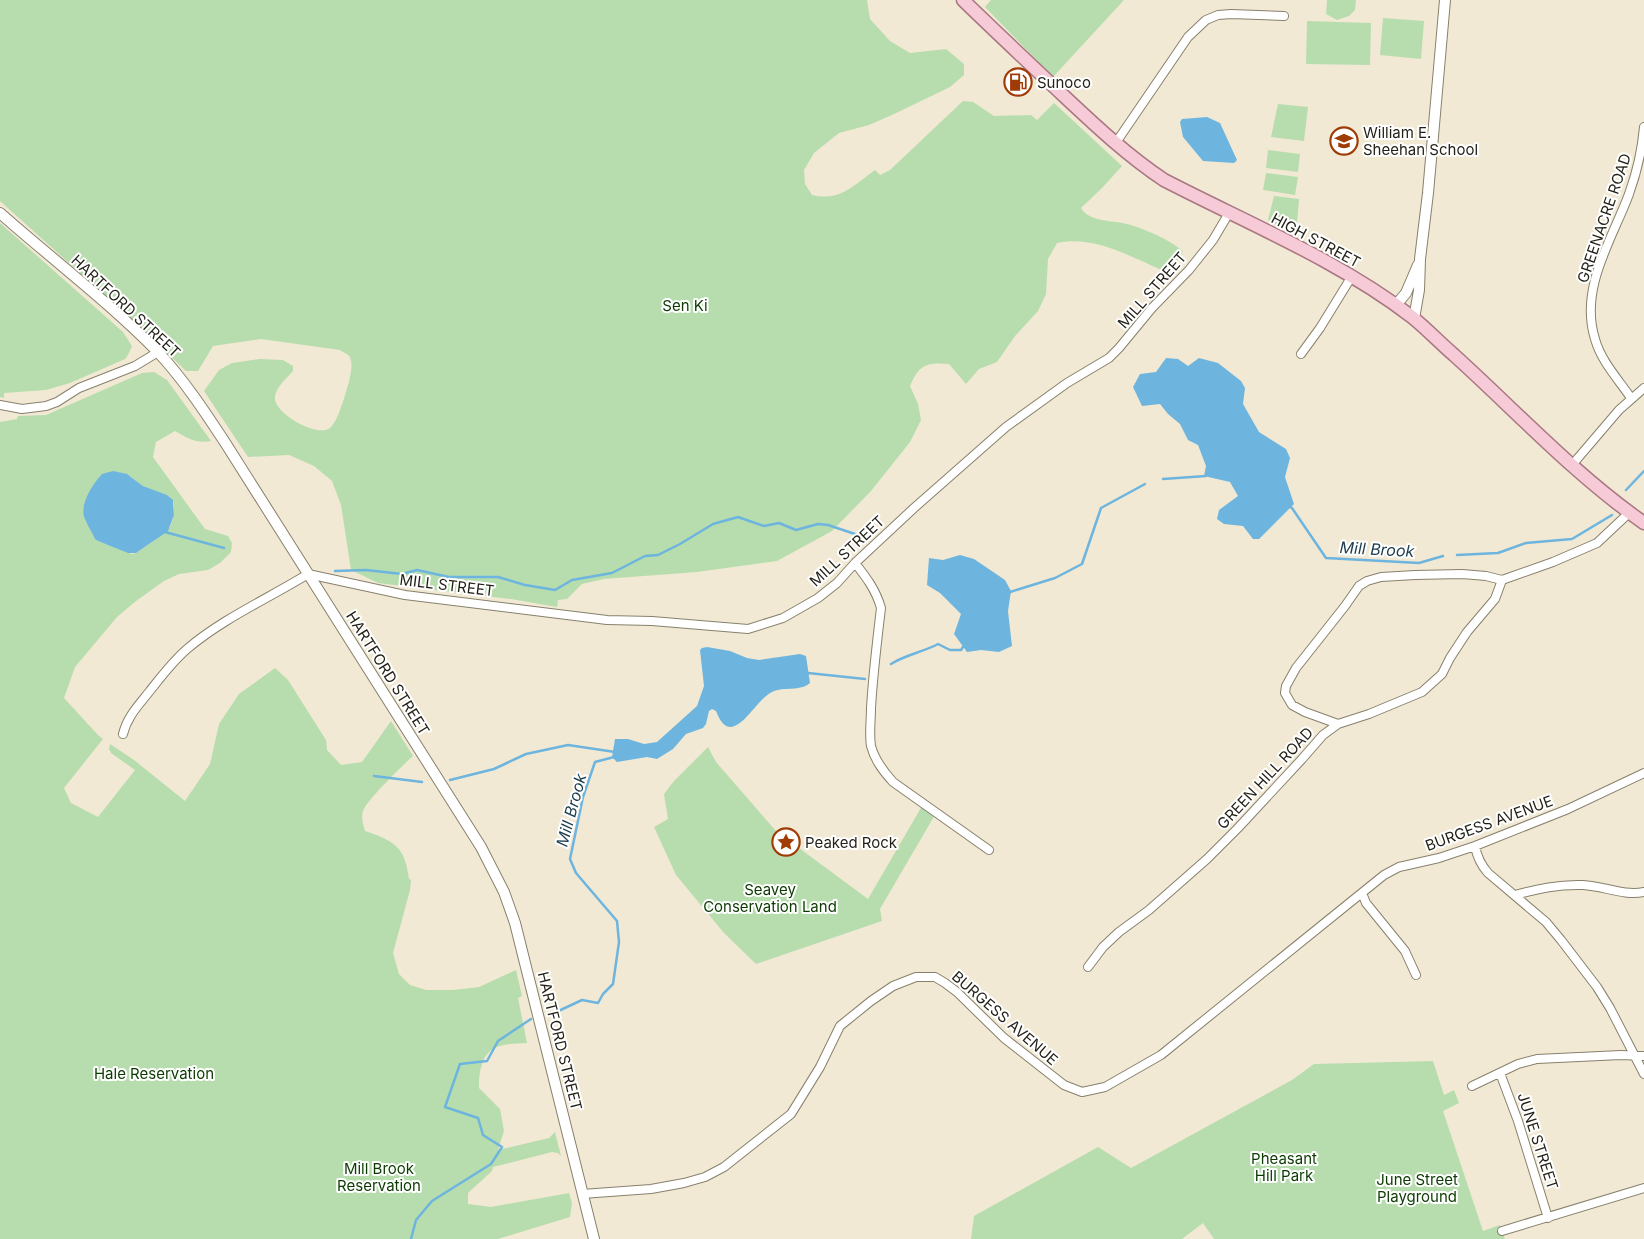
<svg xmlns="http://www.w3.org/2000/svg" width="1644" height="1239" font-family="Inter,sans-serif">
  <rect width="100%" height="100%" fill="#f1e9d4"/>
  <!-- green -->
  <path fill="#b7ddae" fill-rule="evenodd" d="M0,0H867L870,19L890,41L910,53L946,49L964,64V75L950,87L894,114L869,125L839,133L814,153L804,170L805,184L812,195C840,202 854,185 875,170L880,175L890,170L963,101L973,102L994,116L1031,115L1037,120L1054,103L1122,166L1102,188L1081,208C1089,223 1116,220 1131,225C1149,231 1168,239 1183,251L1175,265L1164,271C1131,257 1094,235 1057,243L1048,259L1046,294L1038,311L1015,336L997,362L979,369L966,384L949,364C926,362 919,365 910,386L918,404L921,420L910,442L871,491L832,531L777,561L697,572L604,579L582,584L567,599L558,600L557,607L511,599L378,583L351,570L341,505L332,481L314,466L289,455L248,457L204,391L219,370L232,363L260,359L283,360L293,366V371C287,378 274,389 275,399C276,414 317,438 330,428C339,420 345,394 349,382C350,376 354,362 349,356C348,354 342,352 340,350L261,339L213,346L198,371H186L141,328L0,201Z
    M991,0H1124L1053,77L985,7Z
    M1327,0H1356L1355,10L1349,16L1337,20L1326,14Z
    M1383,18L1424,21L1421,59L1380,55Z
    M1307,21L1371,23L1370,65L1306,64Z
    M1278,104L1308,107L1304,141L1271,137Z
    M1268,150L1300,154L1298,172L1266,168Z
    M1266,173L1298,177L1295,195L1263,190Z
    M1274,196L1299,199L1296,235L1268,220Z
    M0,223L123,332L132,346L128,355L125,359L70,383L46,390L4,393V398L0,397Z
    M154,372L167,380L211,441C197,444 187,438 175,431L156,442L153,457L205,529L228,536L232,543L231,552L220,563L208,570L179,574L164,581L136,601L117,617L75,667L64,698L98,735L103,739L64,788L71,803L98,817L135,770L111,753L109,749L110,744L134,760L185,801L210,764L219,724L239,694L275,668L288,680L326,740L327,750L341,765L362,762L391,721L413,756C404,764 366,801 363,811C361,818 363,824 365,831C394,841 405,846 409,879L411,880L410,890L393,953L399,974L410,985L426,990H453L479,987L516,970L522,996L518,998L527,1043C518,1044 508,1043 500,1046C481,1051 479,1072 479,1088L500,1109L504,1131L498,1150L549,1138L555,1132L561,1156L558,1153L552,1152L493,1167L492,1171L468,1193V1204L491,1207L569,1193L572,1203L570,1217L498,1239H0V422L17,419L18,416L46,415L142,373ZM130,476L143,486L170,497L174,503V515L170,527L152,542L136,553L132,554L98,541L86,522L83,512L85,502Z
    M708,747L716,762L776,831L868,899L922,806L936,813L880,909L882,921L756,964L724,933L676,875L654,827L668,819L664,794L674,781Z
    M1433,1061L1444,1095L1454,1090L1459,1103L1443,1111L1483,1231L1500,1225L1505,1239H1214L1203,1223L1182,1239H971L974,1216L1098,1147L1131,1168L1292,1080L1314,1064Z"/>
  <!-- water -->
  <path fill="#6db5de" d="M1207,117L1220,123L1237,160L1234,163L1203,161L1183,137L1180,122L1182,119Z
    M1166,358L1178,359L1188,366L1199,358L1218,363L1241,381L1245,388L1243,404L1259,432L1286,449L1290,458L1285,477L1294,504L1259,539H1253L1243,526L1224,524L1217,519L1219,510L1238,496L1230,482L1204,476L1206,466L1198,445L1188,440L1180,424L1168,414L1160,404L1142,406L1133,387L1140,374L1156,372Z
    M113,471L127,474L143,486L167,495L173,500L174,515L168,531L136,553H128L98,541L95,539C92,532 87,525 84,517C80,503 93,484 102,474Z
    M960,555L974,559L1005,580L1011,591L1008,611L1012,646L999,652L981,650L967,652L954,634L961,614L940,593L927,585L929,558L943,560Z
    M707,647L730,651L747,658L759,660L800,654L806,656L810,683C800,692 784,686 772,692C754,700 732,753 716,711L712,709L709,711L706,724L703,728L686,734L673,749L657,759L647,757L617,762L612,757L615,739H628L644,744L657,742L697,706L704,686L700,650L702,648Z"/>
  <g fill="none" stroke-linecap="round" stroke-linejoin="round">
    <!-- stream -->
    <path stroke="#6db5de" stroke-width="2.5" d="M1163,479L1206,476
      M1626,490L1644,471
      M1289,506L1292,508L1326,558L1419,563L1443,556
      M165,532L224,548
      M1457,555L1498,553L1526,543L1572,539L1612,515
      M335,571L366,570L402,574L417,570L449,577H498L525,585L555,590L572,580L612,573L645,556L658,555L680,544L713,524L738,517L764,526L779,523L796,530L818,524L828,525L861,536
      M1010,592L1055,578L1082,564L1101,508L1145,484
      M891,664C905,655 923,652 938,644L950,650H961L965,644
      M808,673L865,679
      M374,776L422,782
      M450,780L494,769L526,754L568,745L615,752
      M552,1014L582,1000L598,1003L603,994L613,984L619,942L617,921L576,873L570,859L583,797L595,762L614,757
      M411,1239L416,1220L432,1201L491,1164L502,1147L483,1135L478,1118L445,1107L460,1064L487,1061L498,1041L531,1019"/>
    <!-- minor casing -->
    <g stroke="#87806c" stroke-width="10">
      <path id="minor" d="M1115,144L1188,37L1206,20L1218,15L1231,14L1284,16
        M1301,354L1320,328L1352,276
        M1631,398C1618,379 1601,361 1595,339C1579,288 1612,240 1629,194C1637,172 1642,150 1644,127
        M0,405L22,409L46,406L57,402L79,388L135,366L158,352
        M1572,465L1619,410L1644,388
        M855,563C866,577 876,590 881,608C877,641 873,674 871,708C871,720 869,734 871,746C875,761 884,772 893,782L989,850
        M1338,724L1305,712L1292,705L1285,693L1286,686L1296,668L1345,606L1359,586L1367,581L1381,577L1415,575L1462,574L1486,576L1502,580L1553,562L1597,543L1629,513
        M123,734C127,717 138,706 149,692C161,677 172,662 187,649C222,619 269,598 308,574L405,595L607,620L652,621L748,629L783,618L818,598L837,583L855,563L914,508L1006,427L1067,383L1109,358L1119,348L1152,308L1189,270L1213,240L1229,213
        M1475,846C1477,857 1481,865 1488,873L1546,922L1561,940L1597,987L1610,1008L1644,1074
        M1362,893L1366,903L1405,951L1416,975
        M1515,895C1538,889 1559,884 1583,885C1604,886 1623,896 1644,892
        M1088,967L1103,947L1119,932L1149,910L1207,859L1238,828L1302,759L1323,735L1338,724L1369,714L1422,692L1442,674L1450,658L1467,632L1495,599L1502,580
        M1500,1073L1518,1121L1548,1218
        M1472,1086L1518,1064L1537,1059L1621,1055L1644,1056
        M582,1194L651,1189L684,1183L705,1177L724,1167L791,1114L820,1067L840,1026L871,1001L893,986L916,977H935L945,983L957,992L1004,1038L1064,1085L1082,1092L1105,1087L1161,1055L1384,875L1399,867L1439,858L1475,846L1568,809L1644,773
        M1502,1231L1644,1188"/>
    </g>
    <!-- tertiary casing -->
    <g stroke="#87806c" stroke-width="12">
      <path id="tertiary" d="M0,213C52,259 109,302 158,352C184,380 205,412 226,444L481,847L504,892L515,923L594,1239
        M1396,305L1406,293L1418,265
        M1414,319L1419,290L1420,259L1428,193L1445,0"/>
    </g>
    <!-- primary casing -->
    <g stroke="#a97782" stroke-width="15">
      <path id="primary" d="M963,0C997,33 1031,65 1065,97C1097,127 1128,156 1164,180C1247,223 1338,260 1412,317C1427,329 1440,343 1454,355C1517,412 1575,475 1644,523"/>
    </g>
    <!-- minor -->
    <use href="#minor" stroke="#fff" stroke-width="8"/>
    <!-- tertiary -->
    <use href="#tertiary" stroke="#fff" stroke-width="10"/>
    <!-- primary -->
    <use href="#primary" stroke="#f7cad7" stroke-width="12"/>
  </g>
  <!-- icons -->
  <defs>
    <g id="fuel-ring" transform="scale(1.4375)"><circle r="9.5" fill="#fff" stroke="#9f3b04" stroke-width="1.5"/><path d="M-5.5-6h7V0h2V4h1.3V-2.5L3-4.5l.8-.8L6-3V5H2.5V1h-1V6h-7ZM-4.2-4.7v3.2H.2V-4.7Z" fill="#9f3b04"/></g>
    <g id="school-ring" transform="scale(1.4375)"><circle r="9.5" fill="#fff" stroke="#9f3b04" stroke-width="1.5"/><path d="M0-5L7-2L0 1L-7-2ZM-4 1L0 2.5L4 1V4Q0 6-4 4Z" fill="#9f3b04"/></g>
    <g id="sight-ring" transform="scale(1.4375)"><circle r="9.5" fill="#fff" stroke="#9f3b04" stroke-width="1.5"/><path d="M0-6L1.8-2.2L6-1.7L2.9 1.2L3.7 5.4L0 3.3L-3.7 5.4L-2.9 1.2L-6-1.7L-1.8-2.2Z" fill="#9f3b04"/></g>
  </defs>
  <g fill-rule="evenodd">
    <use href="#fuel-ring" x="1018" y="82"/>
    <use href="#school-ring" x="1344" y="141"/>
    <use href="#sight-ring" x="786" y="842"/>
  </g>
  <g text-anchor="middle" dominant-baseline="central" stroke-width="4" stroke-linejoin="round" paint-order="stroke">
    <!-- poi labels -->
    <g font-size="15" fill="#221f17" stroke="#fff" text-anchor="start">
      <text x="1037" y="82">Sunoco</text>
      <text x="1363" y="132">William E.<tspan x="1363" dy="17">Sheehan School</tspan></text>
      <text x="805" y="842">Peaked Rock</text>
    </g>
    <!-- street labels -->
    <g font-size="15" fill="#221f17" stroke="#fff">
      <text transform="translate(1604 218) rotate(-71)">GREENACRE ROAD</text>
      <text transform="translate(1316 240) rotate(28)">HIGH STREET</text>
      <text transform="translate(1152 290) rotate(-49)">MILL STREET</text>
      <text transform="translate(126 306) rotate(43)">HARTFORD STREET</text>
      <text transform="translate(847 551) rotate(-43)">MILL STREET</text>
      <text transform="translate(447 585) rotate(7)">MILL STREET</text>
      <text transform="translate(388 673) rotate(58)">HARTFORD STREET</text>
      <text transform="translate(1265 778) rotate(-47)">GREEN HILL ROAD</text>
      <text transform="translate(1489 823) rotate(-20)">BURGESS AVENUE</text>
      <text transform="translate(1005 1018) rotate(41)">BURGESS AVENUE</text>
      <text transform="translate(560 1041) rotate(76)">HARTFORD STREET</text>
      <text transform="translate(1538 1141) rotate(72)">JUNE STREET</text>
    </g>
    <!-- park labels -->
    <g font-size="15" fill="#0b3b00" stroke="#fff">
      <text x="685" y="305">Sen Ki</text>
      <text x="770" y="889">Seavey<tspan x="770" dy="17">Conservation Land</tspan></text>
      <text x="154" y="1073">Hale Reservation</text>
      <text x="1284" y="1158">Pheasant<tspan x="1284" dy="17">Hill Park</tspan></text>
      <text x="379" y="1168">Mill Brook<tspan x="379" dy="17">Reservation</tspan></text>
      <text x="1417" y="1179">June Street<tspan x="1417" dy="17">Playground</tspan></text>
    </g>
    <!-- water labels -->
    <g font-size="16" font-style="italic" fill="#1b3c4e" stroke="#fff">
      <text transform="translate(1377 549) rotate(3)">Mill Brook</text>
      <text transform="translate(571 810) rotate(-75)">Mill Brook</text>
    </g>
  </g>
</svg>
